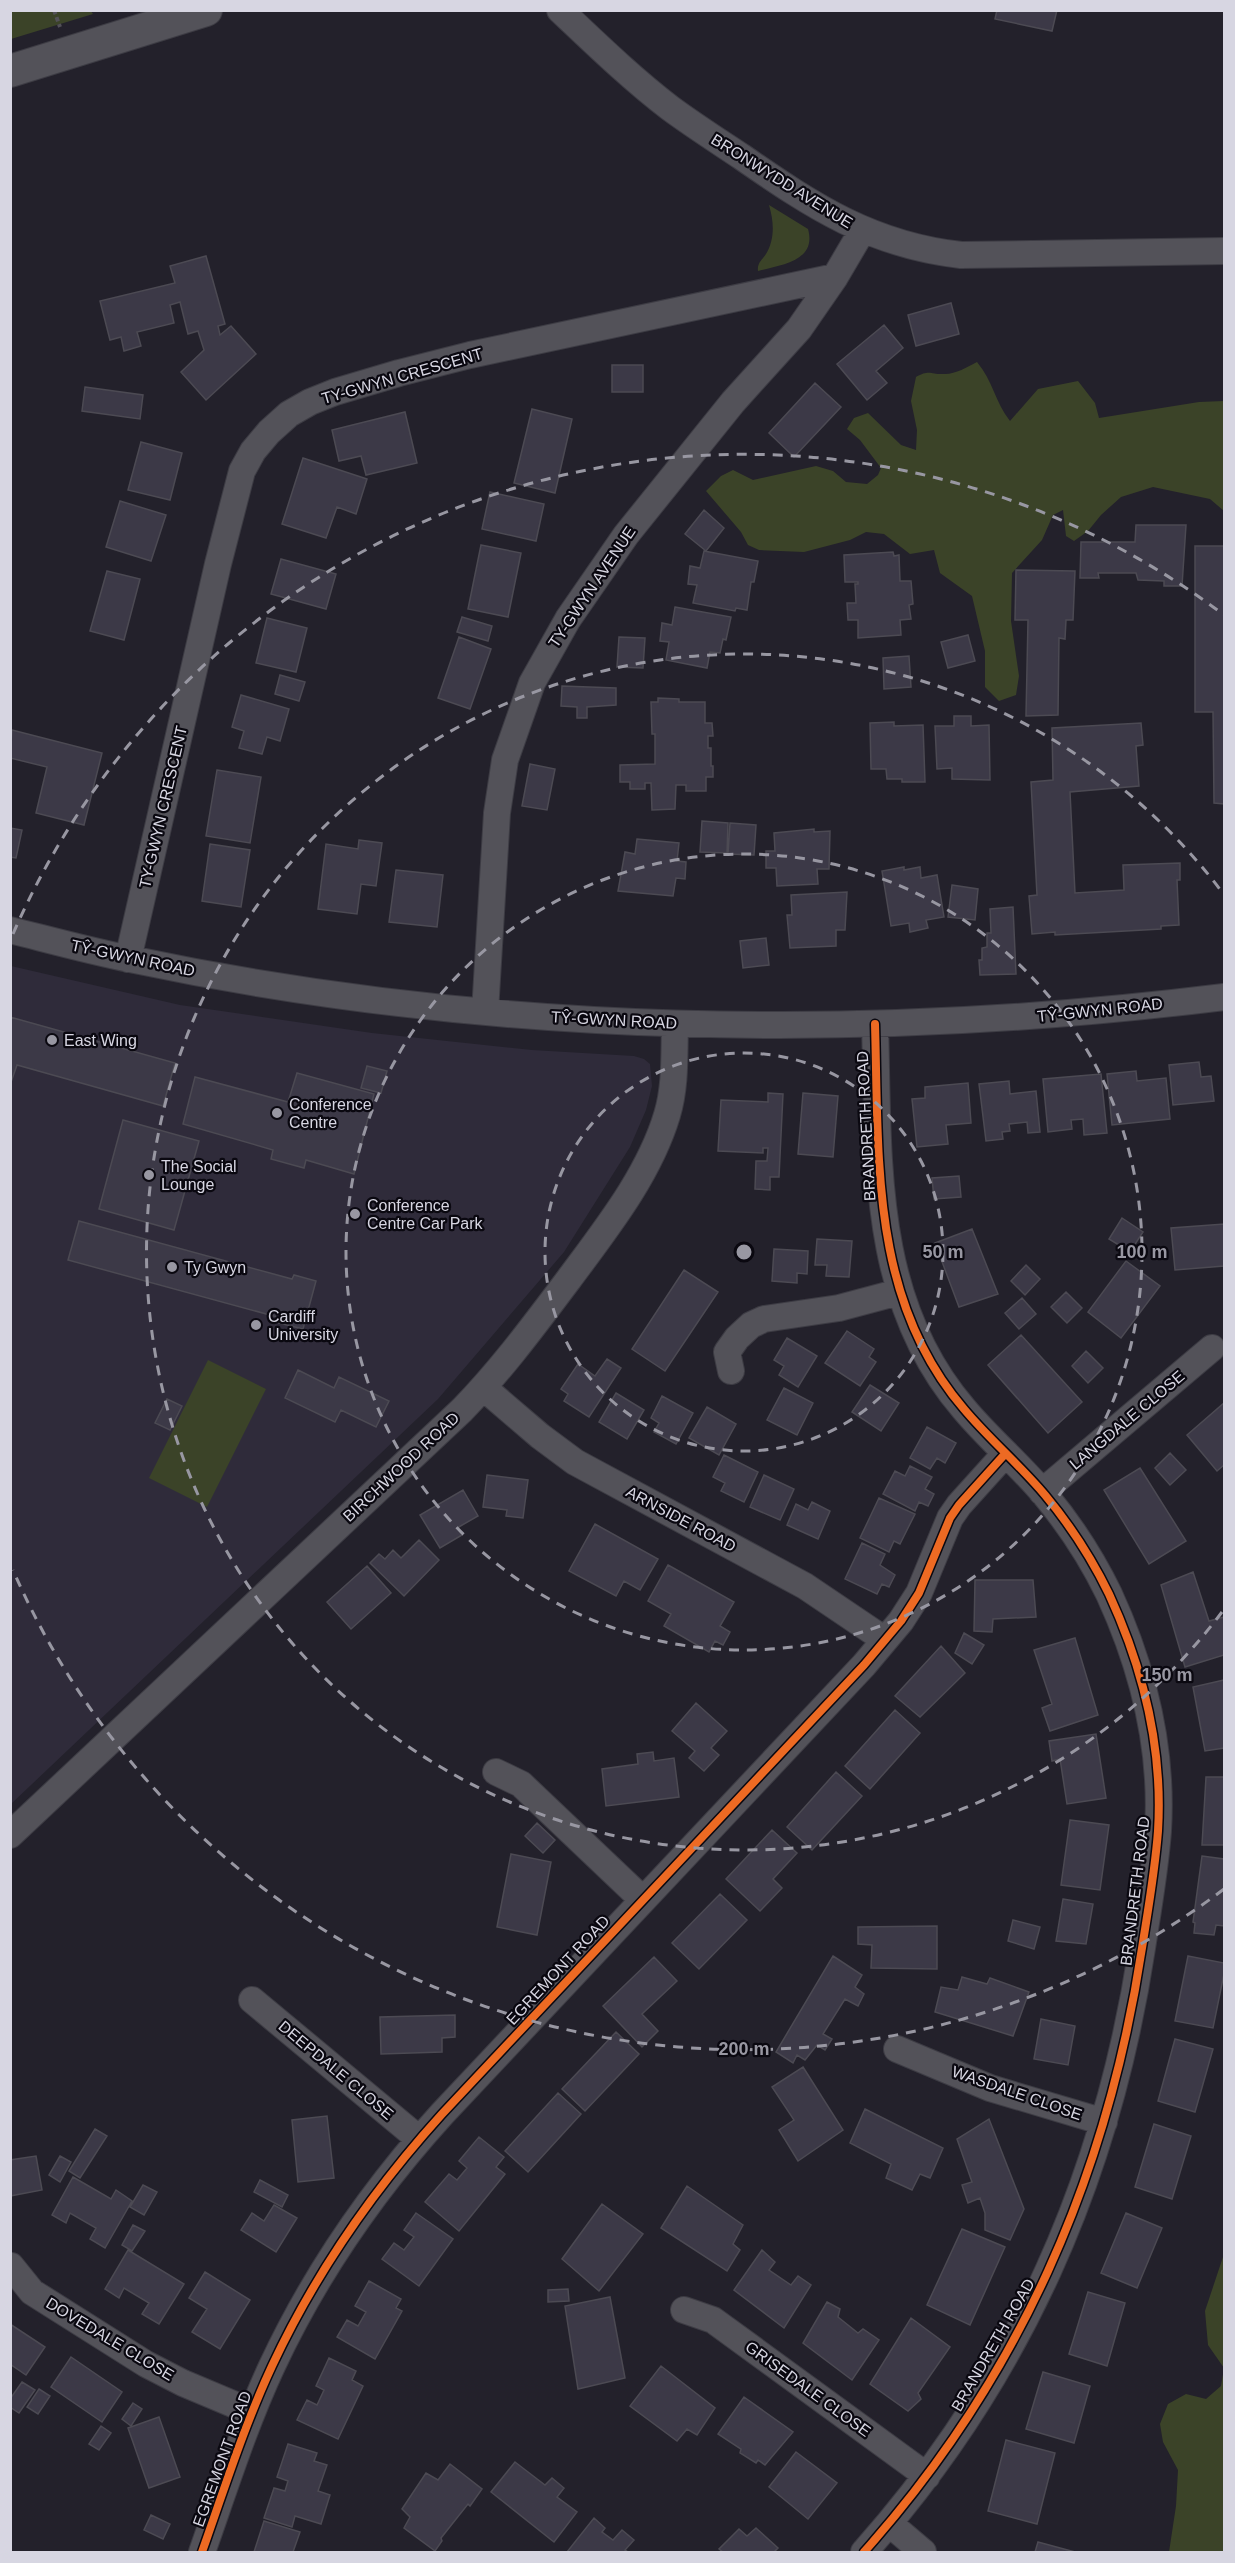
<svg xmlns="http://www.w3.org/2000/svg" width="1235" height="2563" font-family="Helvetica,sans-serif">
  <rect width="100%" height="100%" fill="#23212b"/>
  <!-- education -->
  <path fill="#2f2b3a" d="M11,966L180,1005L372,1033L532,1050L634,1056L644,1059L650,1064L652,1086L646,1110L630,1147L564,1252L438,1399L11,1804Z"/>
  <!-- green -->
  <path fill="#3b4328" d="M90,10L93,14L11,39V11Z
    M769,205L808,229C817,261 781,265 758,271C757,263 762,260 766,254C775,239 774,222 769,205Z
    M977,362C993,381 995,402 1010,421L1038,389L1078,381L1095,403L1099,418L1199,402L1224,401V511L1210,499L1153,487L1121,497L1101,515L1088,531L1074,541L1066,536L1063,510L1053,515L1042,540L1012,573L1011,621L1019,676L1016,695L999,701L985,687V651L972,596L940,573L934,550L910,554L884,534L866,532L850,540L804,552L759,550L748,545L741,532L706,491L721,476L733,470L753,480L816,466L833,471L846,482L867,484L878,475L881,468L860,440L847,429L854,418L868,413L901,445L916,450L917,430L911,401L916,377C930,369 931,375 945,374C956,374 967,367 977,362Z
    M208,1360L266,1389L207,1507L149,1478Z
    M1224,2254V2552H1169L1176,2506L1178,2470L1163,2442L1160,2424L1168,2404L1186,2394L1206,2399L1221,2386L1224,2368L1208,2345L1205,2311Z"/>
  <!-- building -->
  <path fill="#3c3947" stroke="#4c4a53" stroke-width="1.5" d="M997,10H1057L1052,31L995,19Z
    M206,256L225,324L218,326L220,335L231,326L256,354L206,400L181,372L204,350L198,331L188,334L180,302L170,305L174,323L137,332L141,346L124,351L121,337L110,340L100,301L175,283L170,266Z
    M951,303L959,334L916,346L908,315Z
    M884,325L903,348L876,371L887,383L867,400L837,364Z
    M612,365H643V392H612Z
    M815,383L841,407L794,457L769,433Z
    M85,387L143,395L140,419L82,411Z
    M532,409L572,419L555,493L514,483Z
    M405,412L417,463L366,475L361,456L339,461L332,430Z
    M141,442L182,453L170,500L128,490Z
    M303,458L367,479L356,514L337,507L326,538L282,524Z
    M490,492L544,504L536,541L482,529Z
    M120,501L166,515L151,561L106,547Z
    M704,510L724,528L706,551L685,534Z
    M1136,525H1186L1182,586H1164V581L1138,580L1136,573H1098L1099,578H1080L1081,542H1135Z
    M481,545L521,553L508,617L468,609Z
    M1195,546H1224V804L1214,803L1213,712H1195Z
    M704,551L758,561L754,582H751L747,610L736,608L735,611L693,603L697,585L688,584L690,566L700,568Z
    M893,552L894,556L899,555L900,581H911L913,604L909,605L911,619L900,620L901,635L858,638V620H848L847,603H856L855,584H858V582H845L844,555Z
    M281,559L336,574L326,609L271,594Z
    M1016,570L1075,571L1073,620H1066L1065,639L1059,638L1058,715L1026,716L1028,620H1015Z
    M107,571L140,579L124,640L90,631Z
    M675,607L731,617L726,640L723,639L720,653L710,652L707,668L666,660L669,642L660,641L662,623L672,625Z
    M462,617L492,626L488,641L457,632Z
    M267,618L307,628L296,672L256,663Z
    M968,635L975,661L948,668L941,642Z
    M459,637L491,649L470,709L438,698Z
    M619,637L645,638L643,668L617,667Z
    M909,656L911,687L884,689L883,658Z
    M280,675L305,682L299,701L275,694Z
    M562,686L616,688V705L587,707V718H577V707L561,706Z
    M241,695L289,709L280,741L267,737L262,754L239,748L244,731L232,727Z
    M658,698L679,699V702H705V723H712L713,736H708V748H711V766H713V777H706V791H686V785H676L675,809L652,810L651,783H645V789H630V782H620V765L655,764V734H652L651,702H658Z
    M954,716H971V726L989,725L990,780L952,779V768L937,769L935,726H954Z
    M894,722V726L923,725L925,782H902V779H887L886,769H871L870,723Z
    M1141,723L1143,745L1136,746L1139,786L1070,792L1075,893L1124,890L1123,865L1180,863V880H1177L1179,925L1161,926V929L1055,935V932L1032,934L1029,896L1037,895L1031,782L1053,780L1052,728Z
    M12,730L102,753L84,825L36,813L47,767L10,758Z
    M530,764L555,769L547,810L522,806Z
    M217,770L261,777L250,843L206,836Z
    M702,821L728,823L727,853L700,852Z
    M730,823L756,825L754,855L728,854Z
    M10,828L22,830L16,858L10,857Z
    M814,829V832L830,831L829,869H817L818,884L777,886L776,868H766V851H775L774,833Z
    M637,839L679,843L677,861L686,862L685,879L676,878L673,896L618,891L625,852L635,854Z
    M359,840L382,843L376,886L361,884L357,914L318,909L326,844L358,849Z
    M210,844L250,850L241,907L202,901Z
    M904,867V870L920,867L921,878L937,875L944,917L926,920L928,928L910,932L909,923L891,926L882,871Z
    M396,870L443,875L437,927L389,922Z
    M952,885L978,889L975,920L948,917Z
    M847,892L845,930H836V946L790,948L787,915H792L791,895Z
    M1013,907L1016,974L980,975L979,960H982V948L987,947V933H991L990,909Z
    M766,938L769,965L743,968L740,941Z
    M10,1017L175,1063L163,1106L17,1065L10,1085Z
    M1199,1062L1201,1077L1211,1076L1214,1101L1173,1105L1169,1065Z
    M367,1066L387,1071L381,1093L361,1088Z
    M1136,1071L1137,1081L1166,1078L1170,1119L1112,1125L1107,1074Z
    M297,1073L374,1094L354,1174L306,1160L304,1168L271,1159L273,1150L183,1124L195,1077L288,1102Z
    M1101,1074L1107,1133L1084,1135L1083,1119L1071,1120L1072,1129L1048,1132L1043,1079Z
    M1009,1081L1010,1094L1036,1091L1040,1132L1028,1133L1027,1122L1009,1124L1010,1131L1002,1132L1003,1139L986,1141L979,1084Z
    M968,1083L971,1123L946,1125L948,1144L917,1147L912,1099L925,1098V1087Z
    M768,1093L783,1094L779,1177H770V1190L755,1189L756,1161H767L768,1148H763V1153L718,1151L721,1100L768,1102Z
    M803,1093L838,1096L833,1157L798,1154Z
    M123,1120L199,1141L174,1230L99,1209Z
    M959,1176L961,1197L934,1199L932,1178Z
    M1122,1218L1143,1232L1130,1252L1109,1239Z
    M79,1221L292,1279L294,1275L316,1281L303,1329L279,1323L281,1318L68,1260Z
    M1224,1224V1266L1175,1270L1171,1228Z
    M972,1229L998,1294L959,1307L935,1243Z
    M817,1239L852,1241L849,1277L826,1276L827,1265H815Z
    M774,1249L808,1251L807,1274L797,1273V1283L772,1281Z
    M1126,1261L1160,1286L1121,1338L1088,1312Z
    M1026,1265L1040,1279L1025,1295L1011,1281Z
    M684,1270L718,1292L665,1371L632,1349Z
    M1066,1292L1082,1308L1067,1323L1051,1307Z
    M1022,1298L1036,1314L1019,1329L1005,1313Z
    M847,1331L874,1349L869,1357L876,1362L860,1386L825,1363Z
    M1021,1335L1082,1402L1048,1433L988,1365Z
    M787,1338L817,1356L798,1387L779,1375L784,1366L774,1360Z
    M1086,1351L1103,1368L1088,1383L1072,1366Z
    M607,1359L621,1368L589,1417L564,1401L568,1394L561,1389L578,1364L595,1376Z
    M298,1370L334,1388L339,1377L389,1401L376,1427L341,1410L335,1422L285,1398Z
    M870,1385L899,1403L881,1431L852,1412Z
    M784,1388L813,1403L797,1435L767,1420Z
    M616,1393L644,1410L627,1439L599,1422Z
    M662,1396L693,1413L676,1444L654,1432L659,1423L651,1418Z
    M167,1399L182,1406L170,1430L155,1423Z
    M1224,1403V1465L1217,1471L1187,1435Z
    M707,1407L736,1424L719,1455L689,1438Z
    M927,1427L956,1443L945,1463L937,1458L930,1469L910,1458Z
    M1170,1453L1186,1470L1170,1485L1155,1468Z
    M724,1455L758,1472L744,1502L721,1491L725,1483L713,1477Z
    M910,1466L932,1477L925,1489L934,1494L928,1506L919,1502L915,1511L883,1494L895,1471L905,1476Z
    M1140,1468L1186,1541L1149,1564L1104,1490Z
    M487,1475L528,1480L523,1518L506,1516L507,1510L483,1507Z
    M764,1475L794,1489L780,1520L750,1507Z
    M463,1490L478,1516L457,1528L462,1535L440,1548L420,1515Z
    M879,1498L915,1514L900,1544L894,1541L889,1552L860,1538Z
    M812,1502L830,1511L818,1539L787,1525L796,1504L808,1510Z
    M595,1524L658,1559L640,1590L624,1581L616,1596L569,1571Z
    M419,1540L439,1560L404,1596L370,1563L379,1554L385,1559L393,1550L401,1558Z
    M862,1543L885,1554L880,1565L895,1575L889,1587L882,1584L877,1594L845,1579Z
    M668,1565L734,1602L720,1626L730,1632L723,1645L715,1641L709,1652L664,1626L671,1614L648,1601Z
    M367,1566L391,1593L351,1629L327,1602Z
    M1193,1572L1209,1621L1224,1617V1655L1185,1667L1161,1585Z
    M975,1580H1033L1036,1617L993,1619L992,1632L974,1631Z
    M964,1633L984,1645L972,1664L955,1653Z
    M1075,1638L1098,1715L1050,1731L1042,1708L1052,1704L1034,1650Z
    M941,1646L965,1673L920,1717L895,1696Z
    M1224,1680V1748L1205,1751L1193,1687Z
    M696,1703L727,1731L711,1748L719,1755L704,1771L689,1758L695,1751L672,1731Z
    M895,1710L920,1733L870,1789L845,1766Z
    M1096,1734L1106,1798L1067,1804L1060,1759L1052,1761L1049,1741Z
    M653,1752L654,1761L674,1758L679,1797L606,1806L602,1769L638,1764L637,1754Z
    M836,1772L862,1796L812,1850L787,1827Z
    M1206,1777H1224V1845H1202Z
    M1070,1820L1109,1825L1100,1890L1061,1885Z
    M537,1823L555,1840L543,1853L525,1836Z
    M772,1830L797,1853L773,1879L782,1888L760,1911L726,1879Z
    M511,1854L551,1862L537,1935L497,1927Z
    M1202,1856L1224,1859V1926L1216,1925L1214,1935L1194,1933L1195,1923L1193,1922Z
    M720,1894L747,1920L699,1969L672,1943Z
    M1063,1899L1093,1904L1086,1944L1056,1941Z
    M1013,1920L1040,1927L1034,1949L1008,1941Z
    M937,1926V1969L871,1968L872,1945L858,1944V1927Z
    M833,1956L862,1975L855,1987L864,1994L858,2006L845,1999L823,2034L832,2039L825,2050L817,2045L805,2060L797,2055L793,2063L776,2052Z
    M1188,1956L1224,1963V1974L1213,2028L1175,2021Z
    M654,1957L677,1981L642,2014L658,2031L642,2047L603,2006Z
    M962,1977L987,1984L990,1978L1029,1992L1013,2036L935,2012L941,1987L958,1990Z
    M455,2015V2037L442,2038V2052L381,2054L380,2017Z
    M1041,2019L1075,2026L1068,2065L1034,2059Z
    M616,2032L639,2054L585,2111L562,2089Z
    M1175,2039L1213,2049L1195,2112L1158,2101Z
    M803,2067L843,2130L798,2161L779,2130L794,2120L772,2087Z
    M558,2093L581,2114L528,2172L505,2151Z
    M865,2109L943,2148L930,2178L920,2174L912,2190L886,2178L891,2164L850,2143Z
    M327,2116L334,2178L298,2182L292,2120Z
    M989,2119L1024,2209L1010,2240L985,2230V2213L980,2198L968,2203L962,2185L972,2182L957,2139Z
    M1154,2124L1191,2136L1172,2199L1135,2187Z
    M95,2129L107,2136L80,2178L69,2171Z
    M479,2137L504,2157L496,2167L505,2174L459,2231L425,2202L449,2174L457,2180L467,2168L459,2161Z
    M36,2156L42,2190L10,2196V2160Z
    M60,2156L71,2162L60,2182L49,2175Z
    M73,2177L111,2199L116,2190L132,2201L105,2248L90,2239L96,2228L70,2213L66,2223L52,2215Z
    M260,2180L288,2195L282,2207L254,2192Z
    M143,2185L157,2192L144,2215L130,2207Z
    M687,2186L743,2225L733,2244L740,2250L727,2271L661,2228Z
    M602,2204L643,2234L599,2291L562,2259Z
    M274,2205L297,2218L276,2252L241,2230L252,2213L264,2221Z
    M416,2213L453,2239L419,2286L382,2259L394,2243L404,2250L414,2237L404,2230Z
    M1126,2213L1162,2228L1137,2288L1101,2273Z
    M133,2225L145,2231L132,2251L122,2245Z
    M962,2229L1005,2247L970,2325L927,2305Z
    M128,2250L184,2284L159,2324L142,2314L149,2303L124,2288L119,2298L105,2289Z
    M762,2250L775,2262L769,2270L791,2285L798,2276L811,2285L784,2328L734,2290Z
    M205,2272L250,2300L220,2349L192,2332L207,2309L189,2298Z
    M369,2281L401,2299L396,2308L402,2311L375,2359L337,2337L347,2320L358,2326L366,2312L355,2306Z
    M568,2289L569,2301L548,2302V2290Z
    M1088,2292L1125,2303L1107,2366L1069,2354Z
    M610,2297L625,2378L578,2389L565,2306Z
    M827,2302L840,2309L838,2317L858,2333L863,2329L879,2340L852,2380L803,2343Z
    M911,2318L950,2347L918,2393L921,2399L908,2411L870,2384Z
    M10,2324L45,2347L26,2375L10,2364Z
    M71,2357L122,2392L102,2422L51,2387Z
    M329,2358L356,2371L352,2380L363,2386L338,2439L297,2420L307,2400L317,2405L324,2390L316,2386Z
    M661,2366L715,2408L697,2435L687,2429L677,2441L630,2406Z
    M1043,2372L1090,2386L1074,2443L1026,2429Z
    M22,2382L35,2390L19,2413L10,2407V2399Z
    M39,2389L50,2396L38,2414L27,2407Z
    M744,2397L793,2432L765,2465L758,2460L756,2463L740,2453L741,2449L718,2434Z
    M133,2403L142,2409L131,2426L122,2419Z
    M159,2417L180,2477L149,2488L128,2428Z
    M101,2426L111,2433L99,2450L89,2444Z
    M1006,2440L1055,2453L1037,2524L988,2511Z
    M288,2444L317,2453L314,2461L327,2465L318,2491L330,2495L321,2524L295,2516L292,2527L264,2518L274,2488L285,2491L288,2481L277,2477Z
    M796,2452L837,2483L808,2519L769,2487Z
    M515,2462L545,2485L552,2478L564,2488L557,2497L577,2512L554,2542L491,2492Z
    M450,2464L482,2489L470,2506L468,2504L441,2538L442,2541L435,2551L404,2528L410,2517L402,2509L426,2473L438,2480Z
    M151,2515L170,2524L163,2539L144,2530Z
    M594,2518L605,2528L602,2532L613,2540L622,2530L634,2540L625,2550L628,2552H567Z
    M264,2521L300,2532L293,2552H254Z
    M756,2528L778,2548L774,2552H723L719,2549L739,2529L747,2536Z
    M1038,2542L1075,2552H1035Z"/>
  <g fill="none" stroke-linecap="round" stroke-linejoin="round">
    <!-- minor casing -->
    <g stroke="#3d3c44" stroke-width="28">
      <path id="minor" d="M560,10C596,44 631,78 670,108C693,125 718,141 742,157C814,207 872,245 961,255L1224,251
        M10,930C50,940 90,951 130,959C489,1035 861,1042 1224,997
        M128,959L218,564L242,471L253,451L269,432L289,414L310,402L335,392L399,373L470,355L835,277
        M485,1012L497,813L505,760L532,683L568,619L626,535L733,402L799,329L835,277L862,231
        M731,1371L727,1352L737,1338L751,1325L764,1319L839,1308L899,1292
        M484,1388L540,1436L575,1462L805,1586L885,1640
        M1042,1492L1212,1348
        M496,1772L521,1784L643,1900
        M10,1835L462,1410C502,1369 535,1324 569,1279C606,1229 649,1175 667,1115C676,1085 674,1054 675,1024
        M252,2000L419,2139
        M897,2049L990,2088L1104,2122
        M11,2266L32,2292L146,2364L183,2383L252,2412
        M684,2310L713,2320L927,2476
        M890,2524L923,2552
        M202,2552C224,2490 244,2426 272,2366C315,2274 374,2189 442,2114L864,1665L901,1621L919,1593L950,1518L959,1505L1005,1454
        M864,2552C1019,2378 1107,2178 1142,1948C1148,1910 1155,1871 1158,1831C1163,1750 1143,1668 1109,1594C1092,1559 1070,1525 1045,1495C1020,1465 989,1439 964,1409C870,1300 879,1159 875,1024"/>
    </g>
    <!-- tertiary casing -->
    <g stroke="#3d3c44" stroke-width="34">
      <path id="tertiary" d="M10,71L206,10"/>
    </g>
    <!-- path -->
    <path stroke="#535158" stroke-width="4" stroke-dasharray="4.5 3" stroke-linecap="butt" d="M54,10L60,27"/>
    <!-- minor -->
    <use href="#minor" stroke="#535259" stroke-width="26"/>
    <!-- tertiary -->
    <use href="#tertiary" stroke="#535259" stroke-width="32"/>
    <!-- cycleway casing -->
    <g stroke="#0a0810" stroke-width="11">
      <path id="cycleway" d="M202,2552C224,2490 244,2426 272,2366C315,2274 374,2189 442,2114L864,1665L901,1621L919,1593L950,1518L959,1505L1005,1454
        M864,2552C1019,2378 1107,2178 1142,1948C1148,1910 1155,1871 1158,1831C1163,1750 1143,1668 1109,1594C1092,1559 1070,1525 1045,1495C1020,1465 989,1439 964,1409C870,1300 879,1159 875,1024"/>
    </g>
    <!-- cycleway -->
    <use href="#cycleway" stroke="#ed6a23" stroke-width="8"/>
  </g>
  <!-- distance rings -->
  <g fill="none" stroke="#9897a2" stroke-width="3" stroke-dasharray="10 8">
    <circle cx="744" cy="1252" r="199"/>
    <circle cx="744" cy="1252" r="398"/>
    <path d="M1222 1612A598 598 0 1 1 1222 892"/>
    <path d="M1224 1889A797 797 0 0 1 13 1570M13 934A797 797 0 0 1 1224 615"/>
  </g>
  <!-- markers -->
  <g fill="#9897a2" stroke="#0a0810" stroke-width="2">
    <circle cx="52" cy="1040" r="6"/>
    <circle cx="277" cy="1113" r="6"/>
    <circle cx="149" cy="1175" r="6"/>
    <circle cx="355" cy="1214" r="6"/>
    <circle cx="172" cy="1267" r="6"/>
    <circle cx="256" cy="1325" r="6"/>
  </g>
  <g text-anchor="middle" dominant-baseline="central" stroke-width="4.5" stroke-linejoin="round" paint-order="stroke">
    <!-- street labels -->
    <g font-size="16" fill="#d7d6e2" stroke="#0a0810">
      <text transform="translate(782 181) rotate(32)">BRONWYDD AVENUE</text>
      <text transform="translate(402 376) rotate(-16)">TY-GWYN CRESCENT</text>
      <text transform="translate(592 587) rotate(-56)">TY-GWYN AVENUE</text>
      <text transform="translate(163 807) rotate(-77)">TY-GWYN CRESCENT</text>
      <text transform="translate(133 958) rotate(12)">TŶ-GWYN ROAD</text>
      <text transform="translate(1100 1010) rotate(-6)">TŶ-GWYN ROAD</text>
      <text transform="translate(614 1020) rotate(3)">TŶ-GWYN ROAD</text>
      <text transform="translate(866 1126) rotate(-93)">BRANDRETH ROAD</text>
      <text transform="translate(1127 1420) rotate(-40)">LANGDALE CLOSE</text>
      <text transform="translate(401 1467) rotate(-43)">BIRCHWOOD ROAD</text>
      <text transform="translate(681 1519) rotate(28)">ARNSIDE ROAD</text>
      <text transform="translate(1135 1891) rotate(-83)">BRANDRETH ROAD</text>
      <text transform="translate(558 1970) rotate(-47)">EGREMONT ROAD</text>
      <text transform="translate(336 2070) rotate(40)">DEEPDALE CLOSE</text>
      <text transform="translate(1017 2093) rotate(19)">WASDALE CLOSE</text>
      <text transform="translate(110 2339) rotate(31)">DOVEDALE CLOSE</text>
      <text transform="translate(993 2345) rotate(-60)">BRANDRETH ROAD</text>
      <text transform="translate(808 2389) rotate(36)">GRISEDALE CLOSE</text>
      <text transform="translate(222 2459) rotate(-70)">EGREMONT ROAD</text>
    </g>
    <!-- poi labels -->
    <g font-size="16" fill="#d7d6e2" stroke="#0a0810" text-anchor="start">
      <text x="64" y="1040">East Wing</text>
      <text x="289" y="1104">Conference<tspan x="289" dy="18">Centre</tspan></text>
      <text x="161" y="1166">The Social<tspan x="161" dy="18">Lounge</tspan></text>
      <text x="367" y="1205">Conference<tspan x="367" dy="18">Centre Car Park</tspan></text>
      <text x="184" y="1267">Ty Gwyn</text>
      <text x="268" y="1316">Cardiff<tspan x="268" dy="18">University</tspan></text>
    </g>
  </g>
  <circle cx="744" cy="1252" r="9" fill="#9897a2" stroke="#0a0810" stroke-width="3"/>
  <g font-size="18" text-anchor="middle" font-weight="bold" fill="#9897a2" stroke="#0a0810" stroke-width="4.5" stroke-linejoin="round" paint-order="stroke">
    <text x="943" y="1258">50 m</text>
    <text x="1142" y="1258">100 m</text>
    <text x="1167" y="1681">150 m</text>
    <text x="744" y="2055">200 m</text>
  </g>
  <!-- border -->
  <rect width="1235" height="2563" fill="none" stroke="#d7d6e2" stroke-width="24"/>
</svg>
